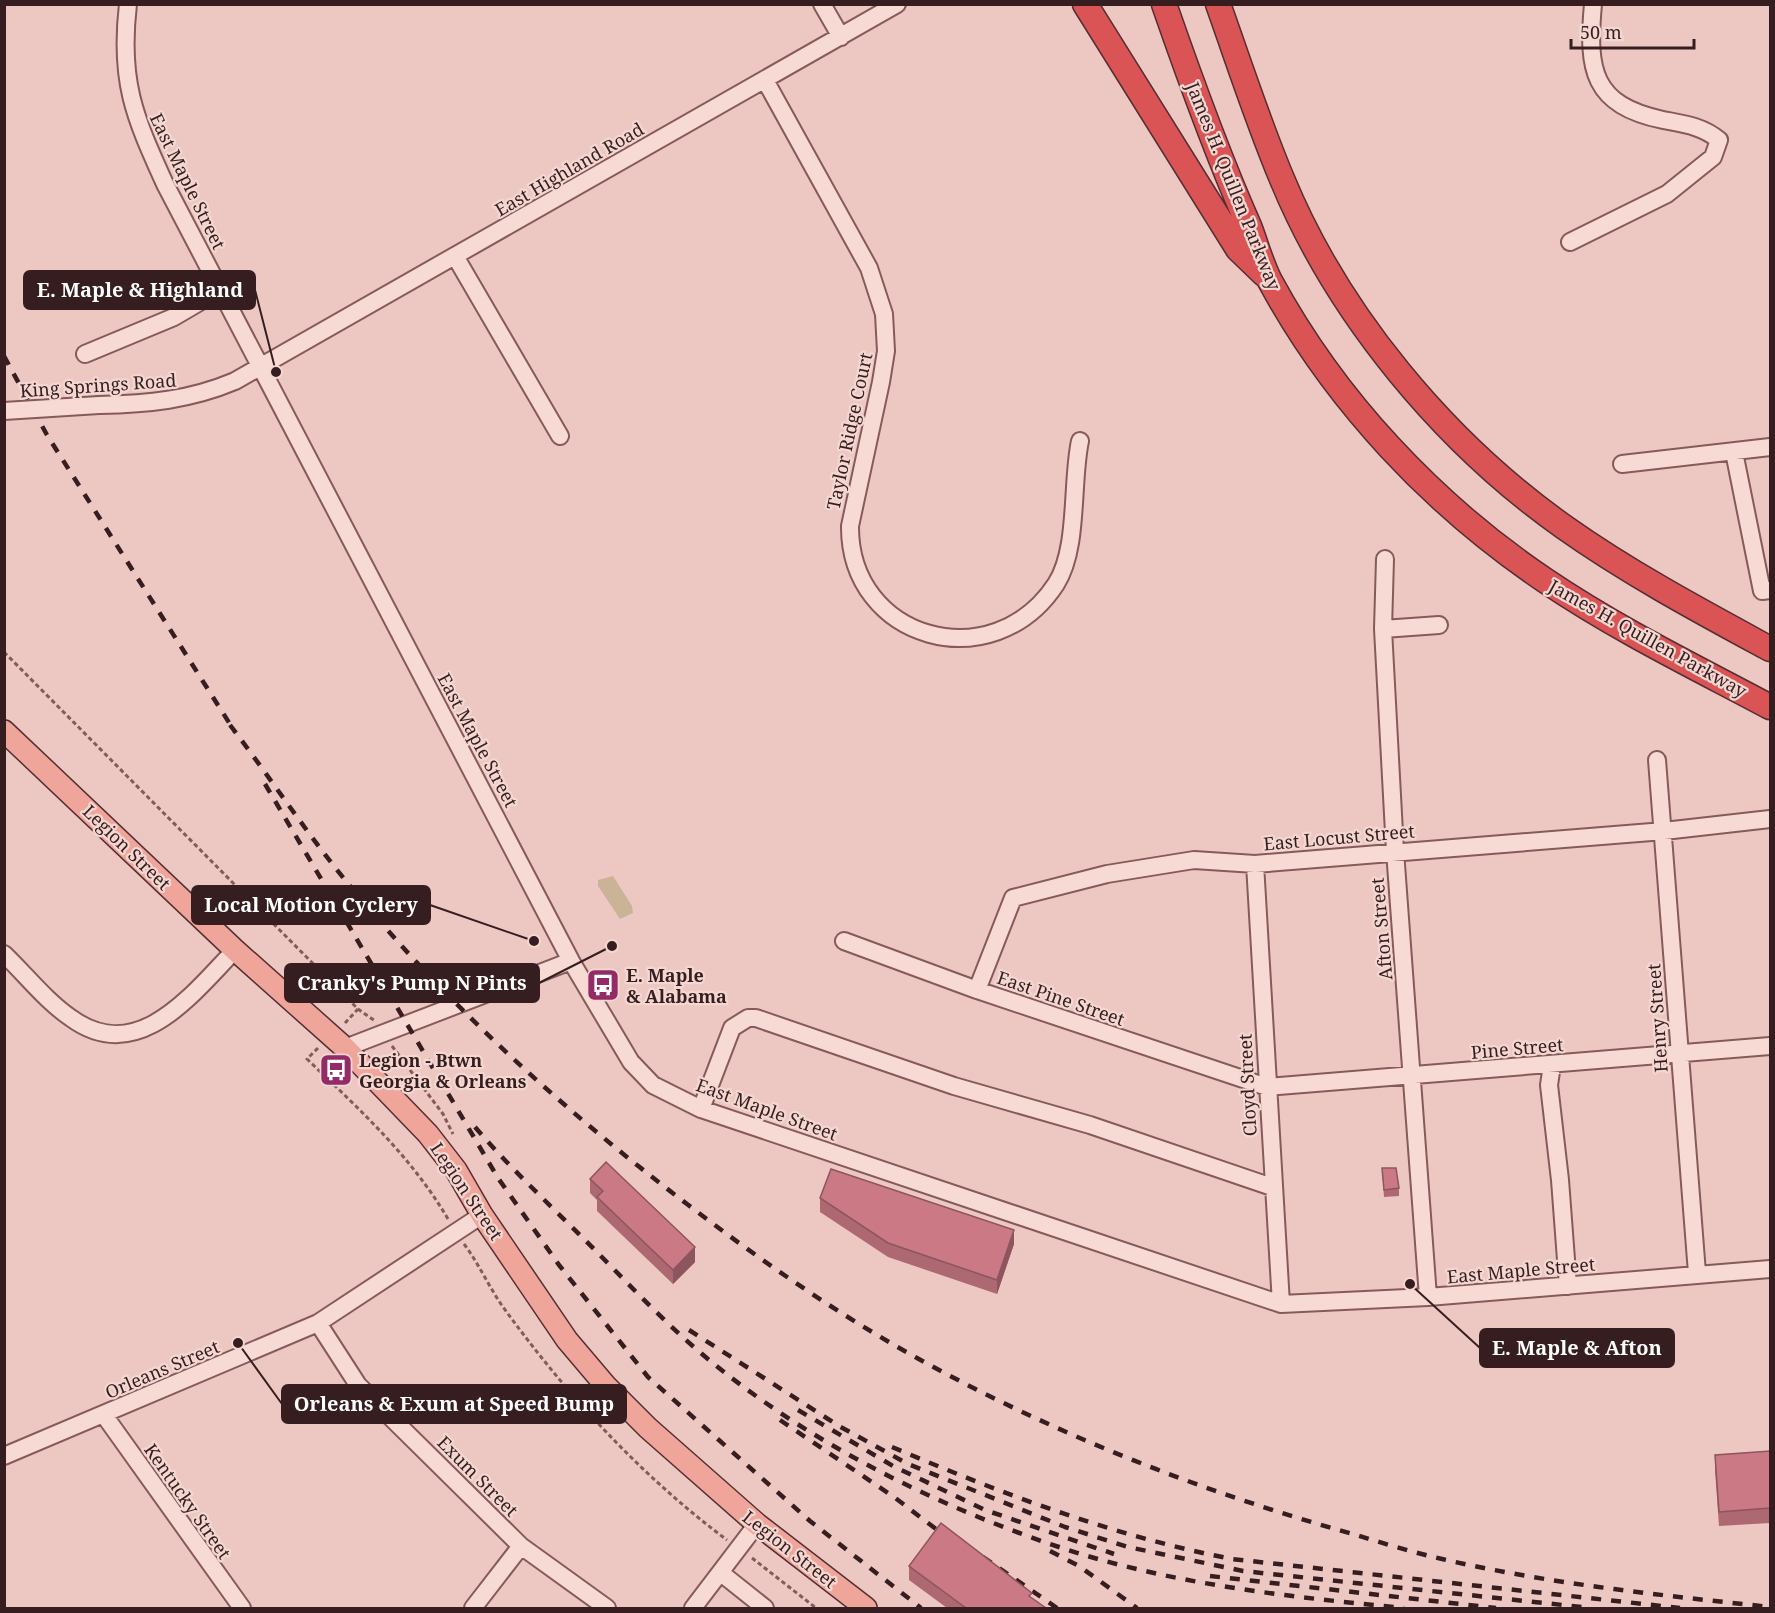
<svg xmlns="http://www.w3.org/2000/svg" width="1775" height="1613" font-family="'Noto Serif',serif">
  <rect width="100%" height="100%" fill="#edc8c2"/>
  <!-- green -->
  <path fill="#cab396" d="M613,876L632,906L633,913L620,919L598,886V880Z"/>
  <g fill="none" stroke-linecap="round" stroke-linejoin="round">
    <!-- minor casing -->
    <g stroke="#865a5b" stroke-width="20">
      <path id="minor" d="M128,4C119,81 134,116 165,184L571,961L631,1062L653,1085L701,1109L1281,1304L1428,1297L1770,1269
        M822,4L841,37
        M765,80L869,268L884,314L886,351L881,382L850,526C849,640 993,680 1056,584C1079,548 1071,483 1080,441
        M1570,242L1667,194L1713,157L1719,140C1702,126 1684,124 1663,120C1592,105 1587,70 1593,4
        M455,256L560,436
        M85,354L174,317L220,290
        M99,405C148,404 190,400 235,381L897,4
        M1734,452L1762,591L1770,590
        M1622,464L1770,447
        M1385,559L1383,629L1395,851L1428,1297
        M1383,629L1439,625
        M1657,760L1697,1273
        M1255,864L1281,1304
        M844,941L977,990L1267,1087L1770,1046
        M4,954C26,975 46,1001 71,1018C138,1067 193,993 235,950
        M977,990L1013,898L1107,874L1194,860L1255,864L1664,831L1770,819
        M345,1048L571,961
        M1552,1065L1549,1085L1560,1180L1568,1286
        M701,1109L732,1028L748,1018H756L954,1086L1090,1125L1272,1187
        M318,1323L358,1385L521,1546L607,1608
        M104,1415L242,1608
        M4,1456L318,1323L482,1215
        M721,1573L765,1608
        M473,1608L521,1546
        M693,1608L757,1524"/>
    </g>
    <!-- major casing -->
    <g stroke="#542e32" stroke-width="24">
      <path id="major" d="M4,731L235,950L345,1048L428,1134L456,1170L482,1215L567,1340L606,1386L648,1428L757,1524L866,1608"/>
    </g>
    <!-- highway casing -->
    <g stroke="#542e32" stroke-width="27">
      <path id="highway" d="M1085,4L1238,249L1264,274
        M1164,4C1190,79 1217,154 1249,226C1256,244 1261,264 1270,281C1335,401 1433,505 1546,581C1617,629 1695,667 1770,707
        M1218,4C1239,63 1258,122 1282,179C1338,315 1444,442 1564,527C1629,573 1700,611 1770,649"/>
    </g>
    <!-- path -->
    <path stroke="#865a5b" stroke-width="3" stroke-dasharray="4.5 3" stroke-linecap="butt" d="M4,652L358,1009L375,1021
      M345,1023L358,1009
      M392,1046L443,1114L453,1134
      M318,1048L307,1059C359,1109 411,1156 448,1219
      M464,1244C479,1264 489,1287 503,1307C567,1395 640,1475 727,1540
      M752,1558L816,1608"/>
    <!-- minor -->
    <use href="#minor" stroke="#f8dad5" stroke-width="16"/>
    <!-- major -->
    <use href="#major" stroke="#efa59a" stroke-width="21"/>
    <!-- highway -->
    <use href="#highway" stroke="#da5455" stroke-width="24"/>
    <!-- rail -->
    <path stroke="#361e20" stroke-width="4.5" stroke-dasharray="10 10" stroke-linecap="butt" d="M4,356L47,435L235,732
      M230,725C269,776 305,831 346,881C445,1003 562,1109 687,1204C760,1260 836,1313 917,1358C1054,1434 1202,1492 1353,1534C1382,1543 1412,1552 1442,1559C1550,1584 1660,1595 1770,1607
      M265,784L498,1178L559,1265L648,1377L810,1521L921,1608
      M475,1127C509,1167 548,1203 585,1240C627,1282 668,1327 714,1364C816,1447 943,1509 1068,1550C1177,1585 1291,1597 1404,1608
      M689,1330L839,1426L908,1464L1065,1527L1128,1547L1243,1571L1591,1608
      M798,1410L893,1466L985,1510L1114,1554
      M780,1420L894,1497L949,1539
      M892,1447C1003,1494 1113,1536 1232,1559L1680,1608
      M1050,1551L1079,1566L1137,1608
      M983,1557L1057,1608
      M1210,1576L1496,1608"/>
    <!-- minor-bridge casing -->
    <g stroke="#865a5b" stroke-width="20" stroke-linecap="butt">
      <path id="minor-bridge" d="M4,411L99,405"/>
    </g>
    <!-- minor-bridge -->
    <use href="#minor-bridge" stroke="#f8dad5" stroke-width="16"/>
  </g>
  <!-- wall -->
  <path fill="#ae6872" d="M1382,1168L1399,1188V1196L1384,1197Z
    M590,1179L695,1262L673,1284L597,1211V1200L590,1193Z
    M820,1198L1014,1244L997,1294L888,1257L820,1212Z
    M1770,1451V1523L1719,1526L1715,1470V1455Z
    M909,1566L1032,1598L1046,1608H947L909,1580Z"/>
  <!-- shaded-wall -->
  <path fill="#8d555d" d="M1014,1230V1244L997,1294V1280Z
    M695,1247V1262L673,1284V1270Z"/>
  <!-- building -->
  <path fill="#ca7985" stroke="#8d555d" stroke-width="1.5" d="M606,1162L695,1247L673,1270L597,1197L603,1191L590,1179Z
    M1382,1168H1396L1399,1188L1384,1190Z
    M831,1169L1014,1230L997,1280L888,1243L820,1198Z
    M1770,1451V1508L1719,1512L1715,1455Z
    M941,1523L1032,1593L1029,1596L1046,1608H966L909,1566Z"/>
  <!-- icons -->
  <defs>
    <g id="bus-square" transform="scale(1.725)"><rect x="-9" y="-9" width="18" height="18" rx="4" fill="#932b67" stroke="#f4d7d1"/><path d="M-5-6H5V4H4V6H2V4H-2V6H-4V4H-5ZM-3.5-4V0h7V-4ZM-3.5 1.2v1.5H-2V1.2ZM2 1.2v1.5H3.5V1.2Z" fill="#fff"/></g>
  </defs>
  <g fill-rule="evenodd">
    <use href="#bus-square" x="603" y="985"/>
    <use href="#bus-square" x="336" y="1070"/>
  </g>
  <g text-anchor="middle" dominant-baseline="central" stroke-width="4.5" stroke-linejoin="round" paint-order="stroke">
    <!-- street labels -->
    <g font-size="18" fill="#361e20" stroke="#f4d7d1">
      <text transform="translate(569 169) rotate(-30)">East Highland Road</text>
      <text transform="translate(188 181) rotate(64)">East Maple Street</text>
      <text transform="translate(1234 186) rotate(68)">James H. Quillen Parkway</text>
      <text transform="translate(98 385) rotate(-4)">King Springs Road</text>
      <text transform="translate(849 431) rotate(-78)">Taylor Ridge Court</text>
      <text transform="translate(1648 638) rotate(29)">James H. Quillen Parkway</text>
      <text transform="translate(478 740) rotate(62)">East Maple Street</text>
      <text transform="translate(1339 837) rotate(-5)">East Locust Street</text>
      <text transform="translate(127 847) rotate(44)">Legion Street</text>
      <text transform="translate(1381 929) rotate(-95)">Afton Street</text>
      <text transform="translate(1061 998) rotate(19)">East Pine Street</text>
      <text transform="translate(1657 1018) rotate(-94)">Henry Street</text>
      <text transform="translate(1517 1048) rotate(-5)">Pine Street</text>
      <text transform="translate(1247 1085) rotate(-93)">Cloyd Street</text>
      <text transform="translate(767 1109) rotate(20)">East Maple Street</text>
      <text transform="translate(467 1191) rotate(56)">Legion Street</text>
      <text transform="translate(1521 1270) rotate(-5)">East Maple Street</text>
      <text transform="translate(162 1369) rotate(-23)">Orleans Street</text>
      <text transform="translate(478 1476) rotate(45)">Exum Street</text>
      <text transform="translate(188 1501) rotate(55)">Kentucky Street</text>
      <text transform="translate(790 1549) rotate(38)">Legion Street</text>
    </g>
    <!-- poi labels -->
    <g font-size="18" font-weight="bold" fill="#361e20" stroke="#f4d7d1" text-anchor="start">
      <text x="626" y="975">E. Maple<tspan x="626" dy="21">&amp; Alabama</tspan></text>
      <text x="359" y="1060">Legion - Btwn<tspan x="359" dy="21">Georgia &amp; Orleans</tspan></text>
    </g>
  </g>
  <!-- callouts -->
  <path fill="none" stroke="#361e20" stroke-width="2" d="M276 372L255 290M534 941L430 905M612 946L539 983M1410 1284L1480 1348M238 1343L282 1404"/>
  <g fill="#361e20" stroke="#f4d7d1" stroke-width="2">
    <circle cx="276" cy="372" r="6"/>
    <circle cx="534" cy="941" r="6"/>
    <circle cx="612" cy="946" r="6"/>
    <circle cx="1410" cy="1284" r="6"/>
    <circle cx="238" cy="1343" r="6"/>
  </g>
  <g fill="#361e20" stroke="#361e20" stroke-width="2">
    <rect x="24" y="271" width="231" height="38" rx="6"/>
    <rect x="192" y="886" width="238" height="38" rx="6"/>
    <rect x="285" y="964" width="254" height="38" rx="6"/>
    <rect x="1480" y="1329" width="194" height="38" rx="6"/>
    <rect x="282" y="1385" width="344" height="38" rx="6"/>
  </g>
  <g font-size="20" text-anchor="middle" font-weight="bold" fill="#fff">
    <text x="140" y="297">E. Maple &amp; Highland</text>
    <text x="311" y="912">Local Motion Cyclery</text>
    <text x="412" y="990">Cranky's Pump N Pints</text>
    <text x="1577" y="1355">E. Maple &amp; Afton</text>
    <text x="454" y="1411">Orleans &amp; Exum at Speed Bump</text>
  </g>
  <!-- border -->
  <rect width="1775" height="1613" fill="none" stroke="#361e20" stroke-width="12"/>
  <!-- scale -->
  <path d="M1571 39v9h123v-9" fill="none" stroke="#361e20" stroke-width="3"/>
  <text x="1580" y="39" font-size="18" fill="#361e20" stroke="#f4d7d1" stroke-width="4.5" paint-order="stroke">50 m</text>
</svg>
